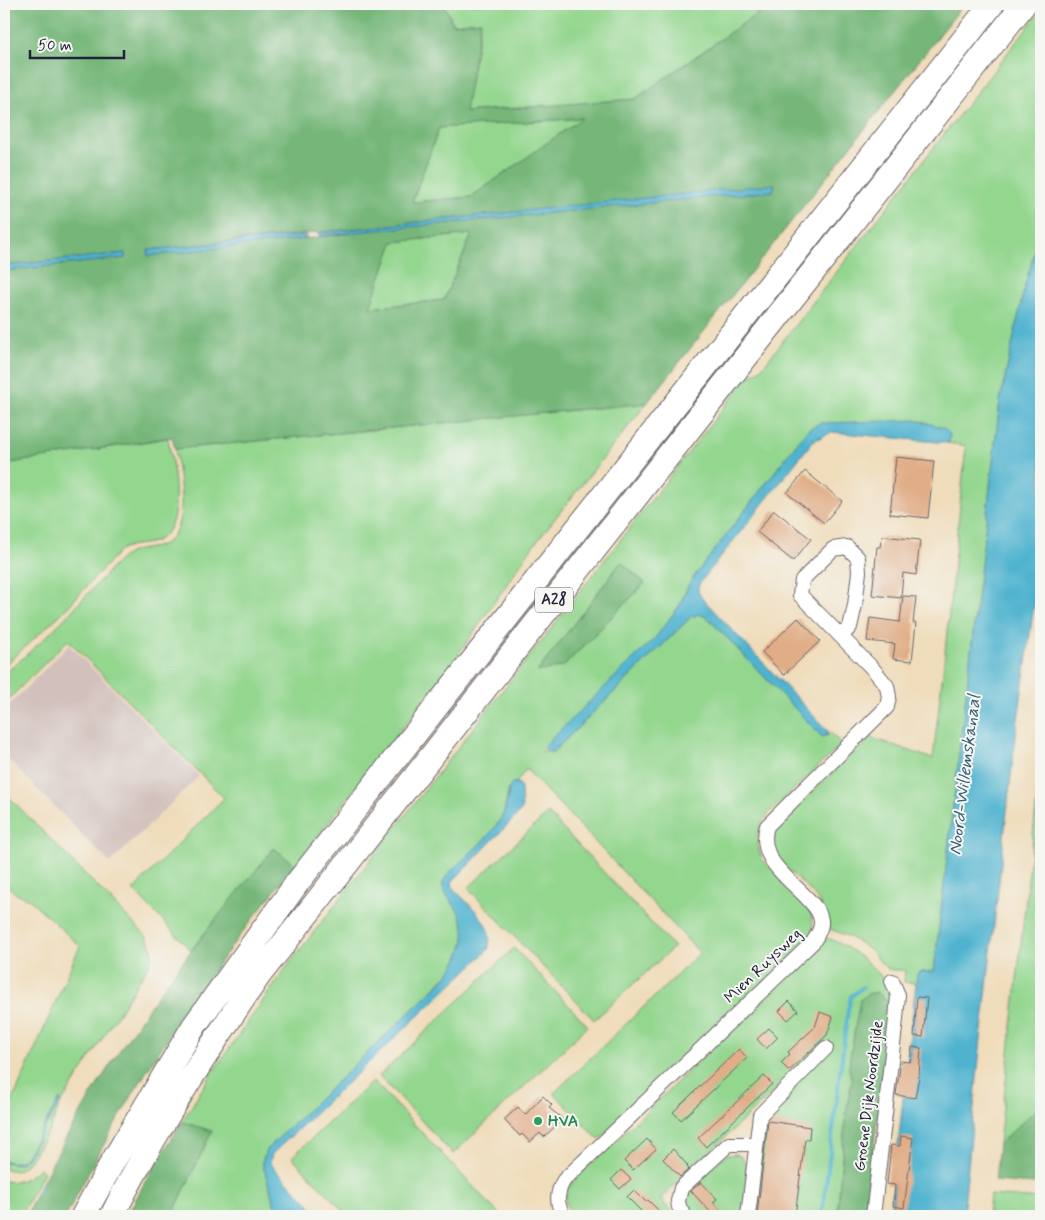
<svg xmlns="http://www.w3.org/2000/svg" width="1045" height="1220" font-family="Mynerve,sans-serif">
  <rect width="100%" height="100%" fill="#f6f6f2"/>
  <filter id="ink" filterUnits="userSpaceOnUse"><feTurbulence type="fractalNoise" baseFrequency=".02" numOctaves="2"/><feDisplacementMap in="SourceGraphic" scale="10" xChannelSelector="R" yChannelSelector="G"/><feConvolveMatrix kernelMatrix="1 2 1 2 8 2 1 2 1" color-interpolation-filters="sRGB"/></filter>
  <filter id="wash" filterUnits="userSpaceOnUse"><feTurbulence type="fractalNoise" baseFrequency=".0096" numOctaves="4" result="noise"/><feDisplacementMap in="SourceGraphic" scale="20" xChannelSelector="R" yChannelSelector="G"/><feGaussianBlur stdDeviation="1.12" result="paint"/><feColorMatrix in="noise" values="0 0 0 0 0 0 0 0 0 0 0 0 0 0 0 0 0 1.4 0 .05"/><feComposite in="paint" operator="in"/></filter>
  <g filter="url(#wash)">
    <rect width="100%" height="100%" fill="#efdcba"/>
    <!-- industrial -->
    <path fill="#d1c0bc" d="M69,645L199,776L110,863L4,755V710Z"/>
    <!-- green -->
    <path fill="#93d68e" stroke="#5a7c64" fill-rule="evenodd" d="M444,4H771L635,99L464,112L481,21L453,24Z
      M1041,10V231L1025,285L1000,401L934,971L919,972L916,983L904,982L905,970C901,970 894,971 889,969C882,967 878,957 872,952C860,942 845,934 829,929C827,915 822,905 813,894C798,875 760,855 776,827L870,737L933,759L943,672L966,446L947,443L949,442L947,431L925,422L812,427L807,430L696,574L688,586L680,605L656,637L541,751L553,752L691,617L699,614L708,618L822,736L828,735L827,730L842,744L768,814C756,830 754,841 763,860L808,908C814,919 814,927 810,938L599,1140L554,1093L700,953L526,769L516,783H512C506,792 507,807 502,817C493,835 464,858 449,873L443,882C442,889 446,894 450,899C471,928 467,938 453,969L262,1162L278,1216H172L211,1132L182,1122L212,1073L289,964L746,379L761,369ZM621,562L645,583L564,666L538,671Z
      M584,118L471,197L412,202L439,128Z
      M472,234L444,300L369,308L393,242Z
      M647,403L533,546L447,671L295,865L274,849L191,950L133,890L224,798L68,640L4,704V674C31,652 57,627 81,601C95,587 108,570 123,557C140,543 166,556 177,528C186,504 178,474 175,449Z
      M168,438C172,464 186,520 161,538C149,547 133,542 120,550L63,612L4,666V464Z
      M1041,762V1105L999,1144Z
      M4,792L146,936C153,947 154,953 149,965L60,1105L49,1131L29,1162L17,1171L4,1169V1120L80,946L28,898L16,894L4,882Z
      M548,813L674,947L594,1020L468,888Z
      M826,938C847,943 885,973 892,994C893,997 892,1001 891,1005L876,992L860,1000L850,1058L849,1069L852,1081L846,1113L837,1216H754L766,1116L825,1043L660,1199L676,1216H573C563,1204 563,1193 573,1181L809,957Z
      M514,948L588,1026L453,1154L379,1076Z
      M373,1081L501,1216H348L292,1157Z
      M736,1154C755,1160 743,1201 741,1216H693L687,1210L685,1203L688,1190L726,1155Z
      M39,1168L44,1172L20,1216H4V1181C18,1183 29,1179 39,1168Z
      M990,1195L1041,1199V1216H988Z"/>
    <!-- forest -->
    <path fill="#76b779" stroke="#4c6c5a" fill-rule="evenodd" d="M4,4H444L453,24L481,21L465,112L635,99L771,4H964L647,403L175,449L172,437L4,464V271L125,258V253L4,266ZM582,118L471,197L412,202L439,128ZM775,185L773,191L382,229L305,239L149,250ZM472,234L444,300L370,308L393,242Z
      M621,562L645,583L564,666L537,672Z
      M274,848L295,865C267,901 238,936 212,973C157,1050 108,1132 66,1216H26C70,1122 127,1034 190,952C217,916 246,883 274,848Z
      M877,992L891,1005L865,1216H837L846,1113L852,1081L849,1069L850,1058L860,1000L868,994Z
      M1041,1105V1175L1034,1184L995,1181L999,1144Z
      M182,1122L212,1131L172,1216H127L145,1182Z"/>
    <!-- water -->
    <path fill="#50b3cf" stroke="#396a85" d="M775,184L773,191L318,236L320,233L345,230Z
      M1041,231V556L1015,741L980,1048L963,1216H890L917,974C922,969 929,974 934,971L1000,401L1025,285Z
      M306,235L305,239L148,256V250Z
      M125,253V258L4,271V266Z
      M917,420L944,428L950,434L949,442L947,443L832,432L813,441L699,584L698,591L701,597L827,730L828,735L822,737L708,618L699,614L691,617L553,752H550L545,749V745L656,637L680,605L688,586L696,574L807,430L820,423Z
      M512,783H518L521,789L522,810L452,882L453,888C468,904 497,925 488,950L272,1154L270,1162L274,1168L321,1216H278L262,1162L266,1150L442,981C462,959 474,933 454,905C449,898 442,891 443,882L449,873C464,858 493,835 502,816C508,807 506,792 512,783Z
      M59,1100H61L28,1157L19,1164L4,1162V1160C12,1164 19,1163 26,1157Z"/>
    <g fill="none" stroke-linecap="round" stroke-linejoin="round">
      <!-- stream -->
      <path stroke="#50b3cf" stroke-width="4" d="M40,1187L41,1188
        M822,1216L848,1010L851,996L863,987"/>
    </g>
    <g id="blocks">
      <!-- building -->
      <path fill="#e0ad87" d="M896,457L934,461L928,518L890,514Z
        M805,471L842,501L824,523L787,493Z
        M774,510L811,539L793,561L757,532Z
        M882,536L920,540L916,575L903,573L901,598L872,595L877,547H880Z
        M903,596L916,597L913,623H916L912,661L893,659L895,644L867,641L870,618L900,622Z
        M798,618L820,641L784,675L762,652Z
        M917,997L927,998L923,1037L914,1036Z
        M789,1001L798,1011L788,1020L779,1011Z
        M820,1012L833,1017L827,1035L789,1071L781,1063L790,1054L788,1052L815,1027Z
        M769,1028L778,1037L766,1049L757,1039Z
        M912,1047L921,1048L919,1076L915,1098L896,1095L901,1061L910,1062Z
        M739,1049L747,1058L681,1120L673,1112Z
        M764,1076L772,1084L706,1147L698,1138Z
        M543,1096L552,1105L549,1108L563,1119L544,1137L540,1133L530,1142L522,1134L520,1136L504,1120L518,1107L525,1115Z
        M768,1121L810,1127L809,1139H805L795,1216H757Z
        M901,1136L913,1138L904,1208L893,1206L895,1185L887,1184L891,1145L900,1146Z
        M647,1139L656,1149L633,1170L624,1161Z
        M673,1149L688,1166L687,1167L689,1169L680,1177L663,1159Z
        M621,1170L631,1179L620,1189L611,1180Z
        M701,1182L717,1199L713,1202L726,1216H714L691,1191Z
        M634,1190L646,1202L648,1200L664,1216H646L627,1197Z"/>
    </g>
  </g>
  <g filter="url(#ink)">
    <use href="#blocks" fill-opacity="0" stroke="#6a6367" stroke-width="1"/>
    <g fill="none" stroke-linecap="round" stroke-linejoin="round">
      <!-- minor casing -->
      <g stroke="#6a6367" stroke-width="16">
        <path id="minor" d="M564,1216C556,1204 556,1193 564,1180L813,942C817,936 822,928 821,921C820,911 813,905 807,898C787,877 757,858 767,826L887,707L889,697L887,686L873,669L800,595L802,580L833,549L847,547L858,558L859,572L855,605L850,627L841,636
          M685,1216L679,1207L678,1201L681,1188L729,1144H756
          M748,1216L760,1115L826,1048
          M873,1216L896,1019L898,995L892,981"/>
      </g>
      <!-- motorway casing -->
      <g stroke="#6a6367" stroke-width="26">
        <path id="motorway" d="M83,1216L112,1163L194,1026L297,883L992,4
          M112,1216C154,1132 206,1053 259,975L1024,4"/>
      </g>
      <!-- minor -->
      <use href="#minor" stroke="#fff" stroke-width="14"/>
      <!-- motorway -->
      <use href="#motorway" stroke="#fff" stroke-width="24"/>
    </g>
  </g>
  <!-- markers -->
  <circle fill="#2e9e5b" stroke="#f6f6f2" stroke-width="2" cx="538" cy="1121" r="5"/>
  <g text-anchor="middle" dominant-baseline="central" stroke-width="4" stroke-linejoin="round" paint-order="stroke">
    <!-- shield labels -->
    <rect fill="#f6f6f2" stroke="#626272" stroke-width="1" x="535" y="587.5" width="38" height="25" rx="4"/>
    <g font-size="15" font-weight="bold" fill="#22223b">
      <text x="554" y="600">A28</text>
    </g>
    <!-- street labels -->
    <g font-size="16" fill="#22223b" stroke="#f6f6f2">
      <text transform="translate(763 966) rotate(-44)">Mien Ruysweg</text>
      <text transform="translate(869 1096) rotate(-83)">Groene Dijk Noordzijde</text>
    </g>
    <!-- leisure labels -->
    <g font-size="16" font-weight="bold" fill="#27864d" stroke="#f6f6f2" text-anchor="start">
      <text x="548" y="1121">HVA</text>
    </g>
    <!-- water labels -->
    <g font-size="18" font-style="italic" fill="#345c76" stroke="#f6f6f2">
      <text transform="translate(965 775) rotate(-83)">Noord-Willemskanaal</text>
    </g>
  </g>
  <!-- margin -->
  <rect width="1045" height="1220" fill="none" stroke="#f6f6f2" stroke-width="20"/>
  <!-- scale -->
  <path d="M30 50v8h94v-8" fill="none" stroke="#22223b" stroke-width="2.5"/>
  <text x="38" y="50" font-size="15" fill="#22223b" stroke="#f6f6f2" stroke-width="4" paint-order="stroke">50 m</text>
</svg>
